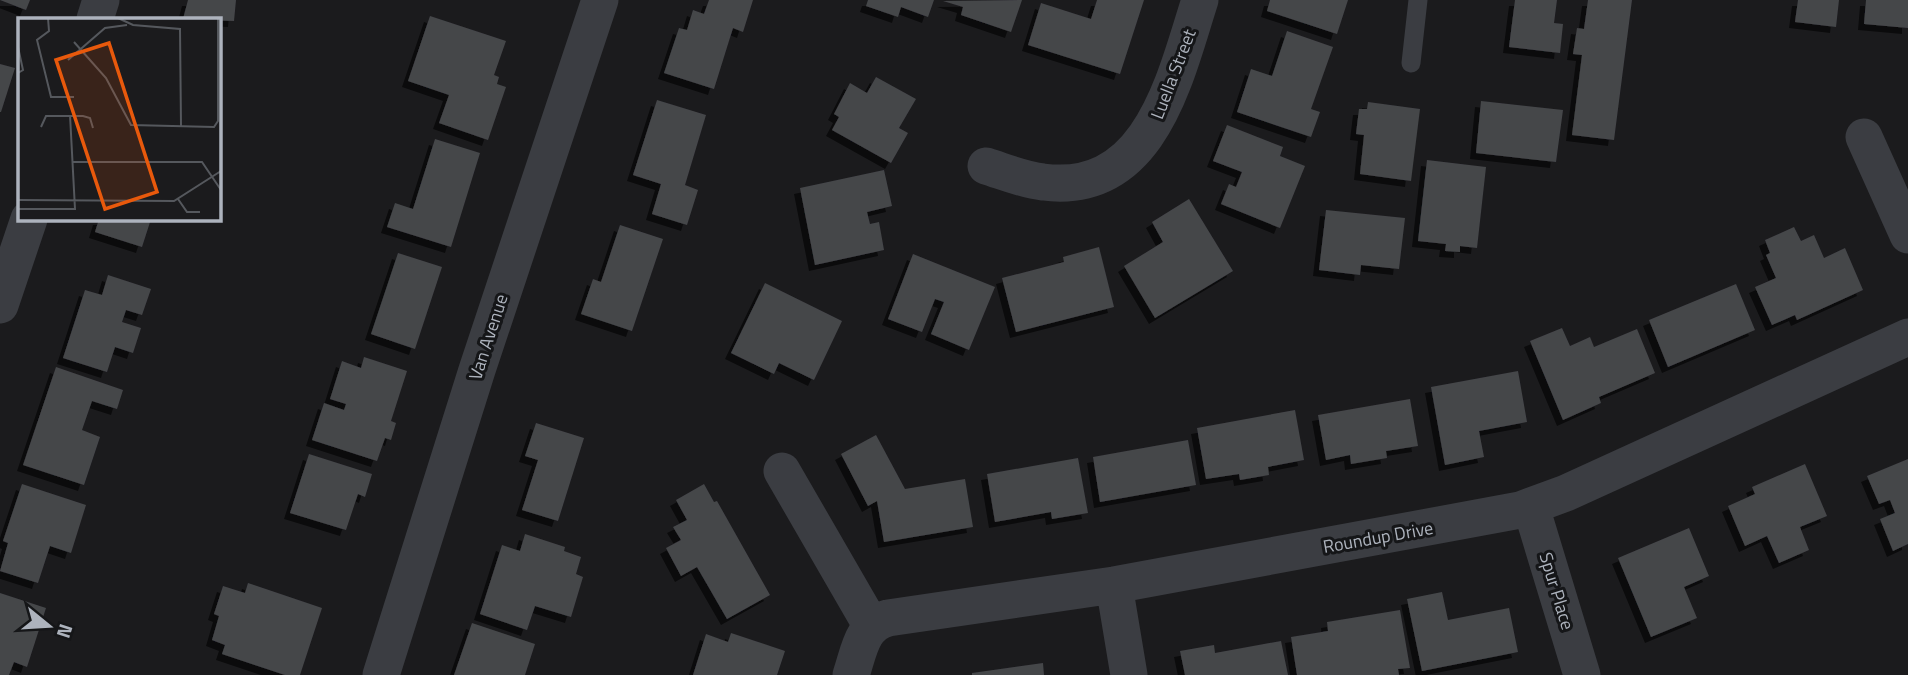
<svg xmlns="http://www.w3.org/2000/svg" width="1908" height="675" font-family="'Titillium Web',sans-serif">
  <defs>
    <filter id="shadow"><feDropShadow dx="-6" dy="6" stdDeviation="0" flood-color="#0009"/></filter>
  </defs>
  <rect width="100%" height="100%" fill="#1b1b1d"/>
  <!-- building -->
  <path fill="#45464a" filter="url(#shadow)" d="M0,0H30L26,10Z
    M188,0H236L234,21L183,19Z
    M709,0H753L743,32L733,28L714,89L664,73L679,28L687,30L693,10L704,14Z
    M868,0H934L928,17L901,7L898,17L866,6Z
    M1022,0L1011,32L961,15L963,7L943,1Z
    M1097,0H1144L1120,74L1028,45L1041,3L1091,19Z
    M1270,0H1348L1337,34L1267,11Z
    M1515,0H1557L1554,23L1563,24L1560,53L1509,47Z
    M1588,0H1632L1614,140L1572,135L1582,55L1573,54L1577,28L1584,29Z
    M1798,0H1839L1836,27L1795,22Z
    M1866,0H1908V28L1864,24Z
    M430,16L506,41L494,75L499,77L497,84L506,87L488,140L439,123L449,95L408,81Z
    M1287,31L1333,47L1311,109L1320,112L1311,137L1237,112L1251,69L1272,76Z
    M0,64L15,68L1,112H0Z
    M876,77L916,99L899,128L908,133L891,163L832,130L839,117L834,114L850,83L867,93Z
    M657,100L706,115L685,185L698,190L687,225L652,214L661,184L633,175Z
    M1481,101L1563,110L1556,162L1476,153Z
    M1368,102L1420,109L1411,181L1360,174L1364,135L1356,134L1359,109H1367Z
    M1227,125L1283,147L1280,156L1305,166L1280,228L1221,204L1229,184L1236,187L1242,172L1213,161Z
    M435,139L480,153L451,247L387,227L395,203L413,209Z
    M1427,160L1486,167L1477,248L1460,246V252L1445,251L1446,244L1418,241Z
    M884,170L892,206L867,212L870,224L879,222L884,250L815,265L800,188Z
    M1189,199L1233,271L1155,318L1124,266L1163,242L1152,222Z
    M1326,210L1405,218L1399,269L1361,265L1360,275L1319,270Z
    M99,219H151L142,247L95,232Z
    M620,225L663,239L632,331L581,314L593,279L601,282Z
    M1794,227L1801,241L1814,235L1824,258L1845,248L1863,290L1797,320L1795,315L1772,325L1755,287L1776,278L1766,255L1770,253L1765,240Z
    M1099,247L1114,307L1016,332L1002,278L1064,262L1063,257Z
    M398,253L442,267L415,349L371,334Z
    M913,254L995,287L969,350L931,334L944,302L935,299L922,332L888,319Z
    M108,275L151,289L142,315L126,310L122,322L141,328L133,353L115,347L107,372L63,358L85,290L102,295Z
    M765,283L842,321L814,380L779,363L774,374L731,353Z
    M1736,284L1755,330L1668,367L1649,320Z
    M1562,328L1570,346L1590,337L1594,347L1637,329L1655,373L1599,397L1601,403L1563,420L1530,341Z
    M364,357L407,371L391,421L396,423L391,440L385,438L377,461L312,440L324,403L344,410L346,404L330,399L342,361L361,368Z
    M56,367L123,390L117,409L92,401L82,430L100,437L84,485L23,465Z
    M1518,371L1527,422L1479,431L1484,457L1445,465L1431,387Z
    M1410,399L1418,446L1386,451L1387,458L1351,464L1350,455L1326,460L1318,415Z
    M1295,410L1304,460L1268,467L1269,475L1240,480L1239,474L1206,479L1197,428Z
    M536,423L584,438L558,521L522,510L538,460L525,456Z
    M876,435L905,489L965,479L973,527L884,542L877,501L868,506L841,454Z
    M1188,440L1196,485L1100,502L1093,457Z
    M309,454L372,474L365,497L358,494L346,530L290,513Z
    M1078,458L1088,513L1052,519L1051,512L995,522L987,474Z
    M1908,459V544L1893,551L1880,519L1895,513L1890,500L1879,504L1867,476Z
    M1805,464L1827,516L1800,527L1809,550L1779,563L1767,536L1745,546L1728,506L1755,494L1752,487Z
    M22,484L86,505L71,553L50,546L38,583L0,571L8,543L3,541Z
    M704,484L714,502L717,501L770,595L727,619L697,567L681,576L666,548L681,540L673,527L687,520L676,500Z
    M1689,528L1709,576L1684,587L1697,618L1651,637L1618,558Z
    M525,534L565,547L564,551L581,557L576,574L583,577L571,617L535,606L527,630L480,614L502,545L520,551Z
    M248,583L322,608L300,675H285L222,654L225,645L212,640L219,616L214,614L223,586L245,593Z
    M1442,592L1448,620L1509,608L1518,652L1422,671L1407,599Z
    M0,593L46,608L27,667L14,662L9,675H0Z
    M1400,610L1410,668L1398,669L1399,675H1297L1291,637L1328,631L1327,622Z
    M472,623L535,644L525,675H454Z
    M731,633L785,651L777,675H693L706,634L728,642Z
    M1281,641L1288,675H1185L1180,651L1214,645L1215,653Z
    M1043,663L1044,675H972V673Z"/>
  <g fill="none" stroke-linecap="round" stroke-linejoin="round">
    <!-- service -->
    <path stroke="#3b3d42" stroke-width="19" d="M1411,63L1418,0"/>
    <!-- minor -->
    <path stroke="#3b3d42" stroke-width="37" d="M95,19L101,0
      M1864,137L1908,235
      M986,166C1005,172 1024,180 1043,182C1151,196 1175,77 1200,0
      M0,305L29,219
      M782,471L871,625
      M1531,507L1582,675
      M1114,585L1129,675
      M381,675L477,370L600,0
      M851,675C859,652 861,625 888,618L1114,585L1520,510L1566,493L1908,337"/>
  </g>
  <g text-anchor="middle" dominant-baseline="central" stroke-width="6" stroke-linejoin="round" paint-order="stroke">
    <!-- street labels -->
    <g font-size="18" fill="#adb3bd" stroke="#151618">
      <text transform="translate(1173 74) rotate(-69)">Luella Street</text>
      <text transform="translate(488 337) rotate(-72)">Van Avenue</text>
      <text transform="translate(1378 537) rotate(-10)">Roundup Drive</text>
      <text transform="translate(1557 591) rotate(73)">Spur Place</text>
    </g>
  </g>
  <!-- overview -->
  <g transform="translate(18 18)">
    <rect width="203" height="203" fill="#1b1b1d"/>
    <path fill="none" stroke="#55585d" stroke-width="2" d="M30,0L31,13L19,22L33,79H56M100,0L115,7L162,11L163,108M56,24L88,60L113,107L196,109L200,103V0M0,29L5,52L0,55M50,42L87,10L109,7M23,109L28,98H65L72,100L75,110M54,144H184L203,172M160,181L169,194H182M0,182L156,183L203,153M0,191H57L52,97"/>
    <path fill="#e8590c" fill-opacity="0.15" stroke="#e8590c" stroke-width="3.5" d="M91,25L139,174L87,191L38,42Z"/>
    <rect width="203" height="203" fill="none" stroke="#adb3bd" stroke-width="3.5"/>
  </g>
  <!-- north arrow -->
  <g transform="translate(49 626) rotate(108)" stroke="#151618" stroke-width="5" paint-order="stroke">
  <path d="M0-5L12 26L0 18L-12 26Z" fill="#adb3bd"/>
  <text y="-10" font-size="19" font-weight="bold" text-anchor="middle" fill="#adb3bd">N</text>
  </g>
</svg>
